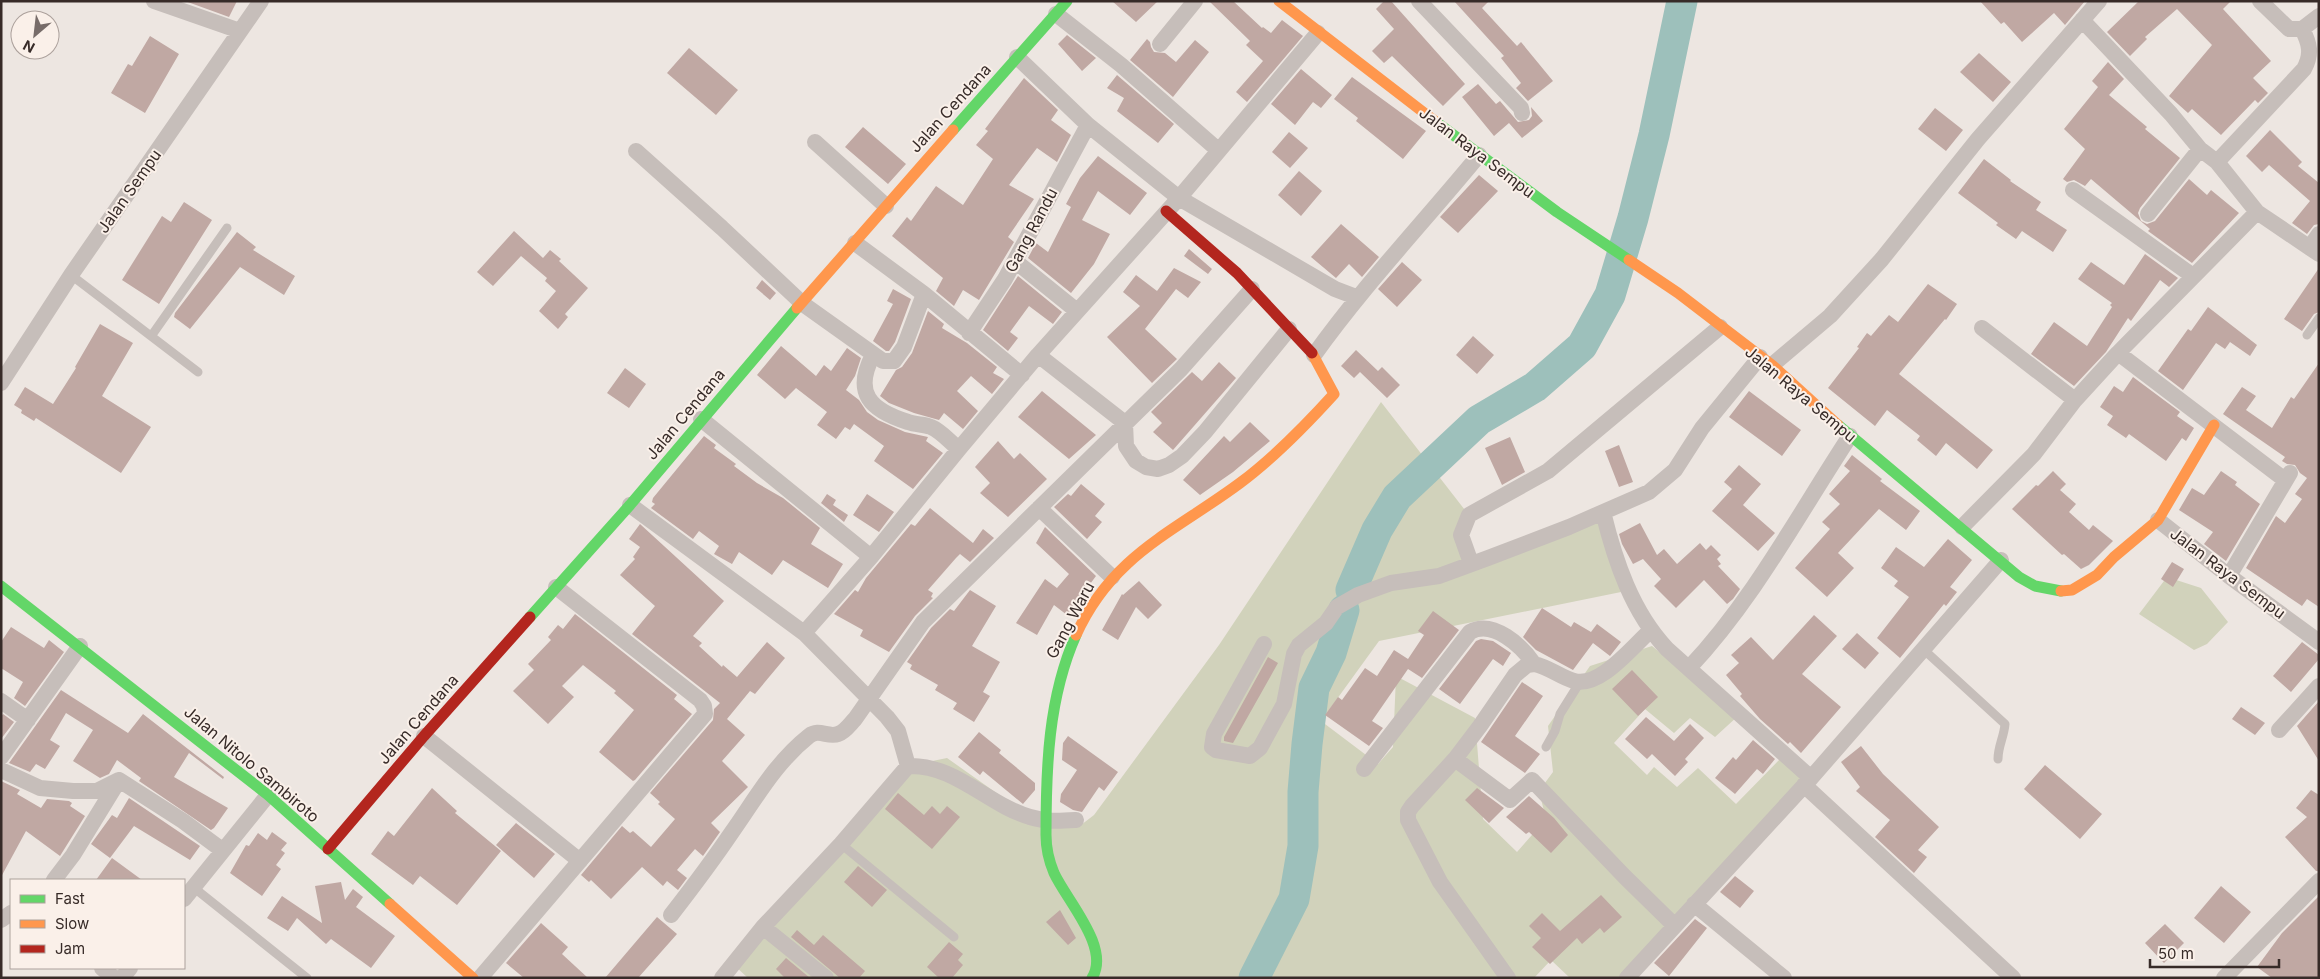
<svg xmlns="http://www.w3.org/2000/svg" width="2320" height="979" font-family="Inter,sans-serif">
  <rect width="100%" height="100%" fill="#ede6e1"/>
  <!-- green -->
  <path fill="#d1d2bb" d="M1381,402L1468,514L1471,568L1603,518L1626,591L1379,641L1321,721L1378,764L1393,747L1396,676L1475,718L1483,819L1517,852L1546,819L1539,791L1553,772L1548,726L1590,666L1652,646L1738,716L1715,737L1690,718L1674,733L1645,709L1614,743L1647,775L1654,767L1677,787L1698,768L1736,804L1781,758L1805,781L1628,978H1570L1551,960L1534,978H748L735,966L908,766L947,758L1039,823L1081,825L1094,815L1219,645Z
    M2167,577L2201,588L2228,622L2207,644L2194,650L2139,614Z"/>
  <g fill="none" stroke-linecap="round" stroke-linejoin="round">
    <!-- river -->
    <path stroke="#9dc0bb" stroke-width="31" d="M1351,590L1377,530L1397,497L1479,420L1535,387L1582,346L1610,295L1633,218L1654,135L1682,1
      M1254,978L1294,899L1303,846V792L1307,744L1314,688L1331,653L1344,610"/>
  </g>
  <!-- building -->
  <path fill="#c0a8a3" d="M185,1H237L229,17Z
    M1112,1H1158L1136,22Z
    M1209,1H1233L1262,28L1263,27L1271,33L1282,20L1303,36L1247,102L1236,92L1263,61L1246,45L1250,41Z
    M1384,1H1391L1465,84L1443,106L1392,56L1384,63L1372,51L1394,29L1376,9Z
    M1454,1H1489L1482,8L1517,46L1521,42L1553,81L1528,101L1516,88L1521,83L1501,58L1504,56Z
    M1980,1H2085L2065,25L2054,13L2022,42L2004,22L2001,24Z
    M2139,1H2231L2223,9L2271,61L2253,78L2268,93L2258,103L2255,100L2221,135L2192,109L2188,113L2169,96L2212,45L2177,9L2145,37L2147,39L2130,56L2107,32Z
    M1067,35L1096,58L1082,71L1058,44Z
    M150,36L179,54L145,113L111,93L128,64L132,66Z
    M1147,39L1150,42L1151,47L1154,52L1165,53L1176,62L1195,40L1209,52L1173,97L1130,60Z
    M689,48L738,90L716,115L667,73Z
    M1979,53L2011,82L1993,102L1960,72Z
    M2108,62L2124,79L2109,95L2147,127L2145,129L2180,158L2140,208L2138,213L2141,221L2147,224L2155,221L2189,179L2207,195L2211,190L2239,213L2192,263L2148,231L2150,229L2091,179L2085,186L2074,180L2067,182L2063,179L2085,149L2064,129L2098,87L2092,81Z
    M1301,69L1332,95L1321,108L1313,102L1295,125L1271,104Z
    M1117,75L1174,124L1158,143L1117,111L1124,98L1107,88Z
    M1352,77L1426,131L1403,159L1356,121L1358,118L1334,99Z
    M1024,78L1058,110L1051,120L1071,135L1057,162L1037,148L1009,185L1034,199L1008,237L1014,242L979,300L963,290L954,306L936,291L943,278L892,236L907,217L911,221L936,186L963,205L993,159L976,145L988,131L985,129Z
    M1478,84L1496,104L1500,101L1518,122L1529,120L1532,116L1531,107L1543,121L1522,138L1509,123L1494,136L1462,97Z
    M1935,108L1963,130L1946,151L1918,129Z
    M863,127L906,164L888,184L845,147Z
    M2270,130L2302,162L2298,166L2319,183V224L2314,225L2307,234L2292,223L2310,201L2269,165L2262,172L2246,156Z
    M1289,132L1308,148L1290,168L1272,152Z
    M1098,156L1147,193L1130,215L1098,191L1082,220L1110,234L1094,264L1071,293L1028,258L1036,243L1048,252L1071,207L1066,204L1080,178Z
    M1984,159L2011,180L2010,181L2041,202L2036,210L2067,230L2053,252L2022,231L2016,239L1996,225L1998,223L1958,193Z
    M1299,171L1322,191L1301,216L1278,195Z
    M1479,175L1498,191L1458,233L1440,217Z
    M184,202L212,220L159,304L122,280L162,216L171,222Z
    M1341,224L1379,257L1362,277L1349,264L1336,278L1311,257Z
    M514,231L543,258L550,250L561,259L559,261L588,288L565,314L568,317L558,329L539,311L556,291L545,281L547,278L521,256L493,286L477,272Z
    M237,232L256,247L253,250L295,276L284,295L240,267L190,329L174,317L175,313Z
    M1189,249L1212,269L1208,274L1184,256Z
    M2145,254L2178,278L2169,287L2160,280L2131,321L2128,318L2106,352L2074,386L2031,354L2054,322L2087,346L2112,307L2110,305L2112,303L2078,279L2091,262L2124,285Z
    M1402,262L1422,280L1397,307L1378,289Z
    M1174,268L1201,282L1188,298L1176,289L1145,329L1177,359L1152,383L1107,337L1140,306L1123,292L1136,275L1157,291Z
    M2319,268V312L2314,314L2302,331L2284,319Z
    M1018,276L1062,312L1053,324L1029,306L1010,332L1018,338L1008,351L983,330Z
    M762,280L776,293L770,300L756,288Z
    M1928,284L1957,304L1946,320L1945,319L1899,374L1993,450L1977,469L1946,443L1936,456L1917,440L1920,436L1887,410L1875,426L1828,388L1859,348L1857,347L1867,333L1871,336L1889,315L1898,322Z
    M893,289L911,299L895,342L889,351H886L873,341L893,304L887,301Z
    M2208,307L2257,345L2250,356L2230,342L2225,349L2216,343L2183,390L2158,371L2188,329L2191,331Z
    M928,311L944,324L942,328L967,343L997,367L993,373L1004,379L992,394L971,376L957,391L978,411L963,429L944,413L939,420L914,413L889,403L880,396L896,370L902,367L912,353Z
    M100,324L133,343L102,396L151,427L121,473L36,418L34,421L21,413L22,410L14,405L25,387L53,404L76,368L75,367Z
    M1473,336L1494,355L1477,374L1456,355Z
    M781,346L816,376L824,365L831,371L847,348L861,358L855,376L846,390L859,400L867,412L878,420L905,432L928,437L926,441L943,453L913,489L874,461L884,446L854,424L850,430L845,427L836,439L817,425L827,412L796,388L785,399L757,375Z
    M1356,350L1378,371L1382,367L1400,385L1387,398L1360,372L1354,378L1341,366Z
    M1219,362L1236,378L1173,450L1153,432L1162,423L1151,412L1192,372L1202,381Z
    M2319,363V607L2307,599L2302,606L2246,568L2276,516L2285,523L2302,499L2295,494L2307,478L2300,473L2295,465L2287,464L2282,461L2285,457L2223,414L2242,387L2256,396L2246,410L2272,428L2291,397L2294,399Z
    M625,368L646,384L629,408L607,393Z
    M2133,377L2180,412L2177,416L2194,428L2186,441L2182,438L2166,461L2129,434L2126,438L2107,425L2113,416L2100,407L2114,386L2123,392Z
    M1042,391L1096,435L1069,459L1018,417Z
    M1749,391L1801,430L1782,456L1729,417Z
    M1250,422L1270,441L1233,472L1200,495L1183,480L1224,436L1230,442Z
    M704,436L716,445L714,448L736,464L734,466L757,483L783,498L820,528L811,544L843,564L828,588L783,560L772,575L739,552L732,564L714,554L719,546L699,531L693,539L651,508L655,504L652,502L653,498Z
    M1510,437L1525,472L1502,485L1485,448Z
    M998,441L1014,459L1020,453L1047,479L1008,517L980,493L990,483L975,467Z
    M1619,445L1633,482L1619,487L1605,451Z
    M1852,455L1882,479L1880,481L1920,511L1906,530L1879,509L1838,553L1854,568L1827,597L1795,568L1830,529L1822,522L1840,504L1829,494L1850,471L1844,466Z
    M1739,465L1761,484L1743,505L1775,533L1758,551L1712,511L1732,489L1724,482Z
    M2053,471L2066,484L2060,490L2076,504L2069,512L2089,530L2093,525L2113,541L2089,565L2081,569L2064,554L2062,555L2012,509L2036,485L2038,486Z
    M2221,471L2237,482L2235,485L2260,504L2226,561L2204,544L2213,532L2179,510L2192,488L2204,495Z
    M1081,484L1105,504L1095,516L1102,522L1087,539L1054,507L1068,494L1071,496Z
    M827,494L836,500L833,505L848,515L844,522L821,503Z
    M867,494L894,512L879,532L853,515Z
    M930,508L973,543L983,529L994,538L970,562L960,554L956,558L928,590L933,593L931,597L933,598L915,616L889,652L860,636L863,630L834,614L855,590L858,592L866,578L911,524L915,526Z
    M1640,523L1657,555L1664,549L1677,564L1700,543L1706,550L1711,545L1721,555L1717,559L1721,564L1718,566L1740,589L1733,599L1727,604L1704,580L1676,608L1654,586L1661,579L1643,559L1633,564L1622,544L1619,534Z
    M640,524L724,601L693,636L702,643L699,646L722,667L723,665L737,677L767,642L785,658L755,694L750,691L727,719L745,735L722,761L748,787L711,823L720,832L703,856L695,849L677,870L687,878L678,890L667,881L663,886L642,867L611,899L591,880L589,882L581,875L622,826L630,833L633,831L651,847L675,819L658,804L660,802L650,793L713,720L714,709L720,703L632,634L655,606L620,575L635,559L633,557L640,547L629,539Z
    M1045,527L1096,576L1067,615L1054,605L1037,635L1016,623L1045,579L1057,588L1069,574L1036,543Z
    M1948,539L1972,560L1950,587L1957,592L1946,606L1944,604L1900,658L1877,638L1909,597L1894,586L1898,581L1881,568L1896,547L1924,567Z
    M2172,562L2184,569L2173,587L2161,579Z
    M1139,581L1162,605L1148,619L1136,607L1118,640L1102,630L1122,594L1123,595Z
    M970,590L996,606L972,646L1000,662L983,692L990,696L974,722L953,709L957,703L935,690L938,685L910,669L912,665L907,662L931,628L950,609L954,611Z
    M1542,608L1571,627L1574,622L1591,632L1597,624L1621,642L1610,656L1593,643L1573,670L1536,650L1523,637Z
    M1433,611L1459,630L1422,678L1408,669L1372,721L1383,728L1369,746L1325,715L1338,697L1342,700L1365,668L1377,676L1394,650L1408,659L1424,635L1418,631Z
    M575,614L677,695L674,699L692,714L635,780L633,781L599,752L634,710L614,693L616,691L583,665L562,686L574,697L548,724L513,691L534,670L528,664L551,640L548,637L558,625L563,629Z
    M1814,615L1837,636L1802,674L1841,707L1801,753L1790,742L1788,744L1760,719L1740,696L1742,694L1726,675L1739,663L1731,655L1751,637L1773,660Z
    M11,627L44,648L49,640L64,652L25,706L14,698L23,682L1,668V642Z
    M1857,633L1879,653L1865,669L1842,649Z
    M1481,639L1493,641L1511,653L1503,666L1493,659L1460,704L1439,689L1476,641Z
    M2302,642L2319,655V659L2291,692L2273,676Z
    M1268,657L1278,663L1233,743L1224,741V737Z
    M1632,670L1658,697L1638,716L1612,689Z
    M1522,682L1543,696L1515,736L1540,754L1525,773L1481,742Z
    M61,690L128,733L143,714L224,777L223,779L189,753L174,777L228,808L214,828L211,830L139,781L141,778L117,760L109,774L100,778L73,761L93,730L66,713L50,740L60,746L45,769L36,764L30,772L9,763Z
    M2319,701V761L2297,726Z
    M2241,707L2265,723L2255,735L2232,719Z
    M3,714L14,722L1,739V717Z
    M1646,717L1674,741L1690,724L1704,738L1685,759L1688,762L1675,776L1652,754L1647,759L1625,739Z
    M979,732L1001,750L999,753L1035,783V790L1023,804L983,771L980,775L958,757Z
    M1068,736L1118,772L1104,791L1099,787L1082,812L1073,810L1060,802L1061,794L1077,770L1062,760L1063,743Z
    M1753,740L1775,759L1763,774L1757,769L1735,794L1715,778L1733,757L1736,760Z
    M1861,746L1883,774L1939,827L1918,850L1927,857L1914,873L1875,837L1890,820L1856,791L1860,787L1841,762Z
    M2045,765L2102,814L2080,839L2024,789Z
    M1,781L20,790L17,794L41,808L47,799L69,801L72,803L70,806L85,816L60,856L26,831L1,877Z
    M432,788L457,811L455,813L501,851L457,905L420,876L413,885L371,854L388,831L394,836Z
    M1477,788L1504,808L1489,823L1465,800Z
    M2311,790L2319,795V871H2316L2285,837L2307,817L2296,808Z
    M898,793L924,815L932,806L940,814L947,806L960,817L932,849L885,809Z
    M1529,796L1554,818L1568,835L1551,853L1529,832L1526,834L1506,817Z
    M129,798L200,846L190,860L134,826L110,858L91,844L112,815L117,818Z
    M516,823L555,854L534,878L496,845Z
    M272,832L287,843L281,850L285,853L276,865L281,869L262,896L230,873L246,845L249,846L258,833L267,840Z
    M112,858L142,880H96Z
    M858,866L887,890L872,907L844,882Z
    M1735,876L1754,891L1740,908L1720,892Z
    M341,882L345,900L353,889L363,897L356,907L395,936L371,968L331,939L326,944L297,918L288,931L267,918L282,896L322,923L315,886Z
    M2221,886L2251,912L2224,943L2194,918Z
    M1601,895L1622,917L1604,933L1600,928L1582,944L1577,938L1550,964L1532,947L1541,938L1529,926L1542,913L1560,931Z
    M2319,896V978H2272L2257,967L2282,933Z
    M1060,910L1076,938L1068,945L1046,922Z
    M657,917L677,934L638,978H605Z
    M1695,919L1707,928L1669,976L1654,963Z
    M541,923L568,947L562,954L588,978H524L506,963Z
    M2165,924L2184,943L2164,963L2145,943Z
    M797,930L814,945L823,935L865,971L859,978H840L791,937Z
    M949,942L963,954L958,960L963,965L952,978H939L927,967Z
    M786,958L810,978H785L776,969Z"/>
  <g fill="none" stroke-linecap="round" stroke-linejoin="round">
    <!-- lane -->
    <path stroke="#c6beba" stroke-width="9" d="M71,275L198,372
      M152,335L227,228
      M2307,335L2319,318
      M1923,649L2005,724C2004,737 1998,746 1998,759
      M1546,747L1555,731L1560,714L1580,682
      M841,844L954,937
      M193,887L307,978"/>
    <!-- street -->
    <path stroke="#c6beba" stroke-width="16" d="M154,1L240,31
      M1419,1L1521,108L1522,113
      M2260,1L2289,29H2302L2319,16
      M1056,14L1121,65L1218,150
      M2082,20L2171,114L2200,149L2217,162L2257,212L2319,254
      M1160,44L1195,1
      M1017,57L1088,125L1179,198L1335,289L1356,297
      M815,142L886,206
      M636,151L722,228L803,304L883,361H894L904,347L924,294
      M2217,162L2304,69C2312,54 2310,44 2302,29
      M2073,190L2193,276
      M2148,214L2200,149
      M855,243L924,294L1022,375
      M2310,247L2319,234
      M1015,261L1077,311
      M1982,328L2075,400
      M969,333L1005,279L1088,125
      M2118,353L2285,480
      M873,355C853,393 870,410 908,422C916,425 924,424 931,427C941,431 950,442 959,449
      M1038,355L1125,423L1126,446L1136,461L1146,467L1158,469L1169,465L1182,456L1205,432L1289,329
      M1314,355C1364,285 1424,222 1479,155
      M1772,365L1830,316L1882,259L1978,139L2099,1
      M1,383L71,275L261,1
      M701,419L871,557
      M630,505L804,633L887,717L898,731L908,766L841,844L763,927L722,978
      M1039,508L1112,577
      M1603,512C1615,561 1632,612 1667,649L1811,778
      M2158,520L2229,576L2319,642
      M1962,527L2034,454L2075,400L2118,353L2257,212
      M1471,563L1461,535L1469,515L1548,471L1720,327
      M2229,576L2290,473
      M1650,631C1632,647 1600,688 1574,681C1560,677 1549,667 1534,664L1527,665L1515,675L1480,726L1455,759L1510,800L1532,780L1625,877L1674,925
      M804,633L871,557L959,449L1038,355L1179,198L1318,33
      M1264,644L1214,734L1212,747L1216,750L1250,756L1260,748L1284,704L1294,654L1299,645L1326,623L1337,607L1358,595L1391,583L1439,576L1488,558L1569,527L1649,492L1675,470L1702,428L1760,357
      M1689,668C1754,599 1798,515 1850,436
      M1,701L28,720
      M2279,730L2319,686
      M424,736L580,861
      M1,757L80,646
      M1455,759L1412,806L1408,812V820L1440,882L1508,978
      M908,766C955,764 988,805 1030,817C1046,822 1060,821 1076,820
      M1364,769L1470,632C1493,619 1522,646 1534,664
      M1,770L40,788L73,791H97L119,780L183,821L222,850
      M1804,785L2013,978
      M54,880L73,855L119,780
      M184,899L268,795
      M1694,904L1784,978
      M671,915C692,888 713,860 732,832C756,798 776,762 809,736C819,728 828,738 838,734C845,732 850,724 855,719L923,622L1181,369L1252,289
      M1,920L11,913
      M763,927L826,978
      M102,968L114,978
      M122,978L130,968
      M480,978L705,714L704,706L700,700L556,587
      M1627,978L1811,778L2001,560
      M2224,978L2319,881"/>
    <!-- fast -->
    <path stroke="#63d668" stroke-width="11" d="M1436,122L1557,212L1629,260
      M953,130L1067,1
      M1838,425L2019,577L2035,586L2061,591
      M1,586L268,795L390,904
      M530,617L630,505L797,308
      M1076,635C1048,698 1046,768 1046,835C1046,849 1049,861 1054,873C1067,901 1111,948 1092,978"/>
    <!-- slow -->
    <path stroke="#ff974d" stroke-width="11" d="M1279,1L1436,122
      M1629,260L1678,293L1772,365L1838,425
      M797,308L953,130
      M2061,591L2072,590L2097,575L2114,557L2158,520L2214,425
      M1076,635C1112,555 1174,532 1240,483C1275,457 1305,426 1334,394L1312,353
      M390,904L473,978"/>
    <!-- jam -->
    <path stroke="#b3261e" stroke-width="11" d="M1166,211L1237,273L1312,353
      M328,849L424,736L530,617"/>
  </g>
  <g text-anchor="middle" dominant-baseline="central" stroke-width="4" stroke-linejoin="round" paint-order="stroke">
    <!-- street labels -->
    <g font-size="16" fill="#372b28" stroke="#faf0e9">
      <text transform="translate(950 108) rotate(-48)">Jalan Cendana</text>
      <text transform="translate(1477 152) rotate(37)">Jalan Raya Sempu</text>
      <text transform="translate(129 191) rotate(-55)">Jalan Sempu</text>
      <text transform="translate(1031 230) rotate(-62)">Gang Randu</text>
      <text transform="translate(1801 394) rotate(40)">Jalan Raya Sempu</text>
      <text transform="translate(685 414) rotate(-50)">Jalan Cendana</text>
      <text transform="translate(2228 573) rotate(37)">Jalan Raya Sempu</text>
      <text transform="translate(1070 620) rotate(-62)">Gang Waru</text>
      <text transform="translate(418 719) rotate(-49)">Jalan Cendana</text>
      <text transform="translate(252 764) rotate(40)">Jalan Nitolo Sambiroto</text>
    </g>
  </g>
  <!-- border -->
  <rect width="2320" height="979" fill="none" stroke="#372b28" stroke-width="5"/>
  <!-- legend -->
  <rect x="10" y="879" width="175" height="90" fill="#faf0e9" stroke="#aca19c"/>
  <rect x="20" y="895" width="25" height="8" fill="#63d668" stroke="#aca19c"/>
  <text x="55" y="904" font-size="15" fill="#372b28">Fast</text>
  <rect x="20" y="920" width="25" height="8" fill="#ff974d" stroke="#aca19c"/>
  <text x="55" y="929" font-size="15" fill="#372b28">Slow</text>
  <rect x="20" y="945" width="25" height="8" fill="#b3261e" stroke="#aca19c"/>
  <text x="55" y="954" font-size="15" fill="#372b28">Jam</text>
  <!-- north arrow -->
  <g transform="translate(35 35) rotate(208)"><circle r="24" fill="#faf0e9" stroke="#aca19c"/>
  <path d="M0-4L9 19L0 12L-9 19Z" fill="#776c69"/>
  <text y="-8" font-size="14" font-weight="bold" text-anchor="middle" fill="#372b28">N</text>
  </g>
  <!-- scale -->
  <path d="M2150 959v8h129v-8" fill="none" stroke="#372b28" stroke-width="2.5"/>
  <text x="2158" y="959" font-size="15" fill="#372b28" stroke="#faf0e9" stroke-width="4" paint-order="stroke">50 m</text>
</svg>
